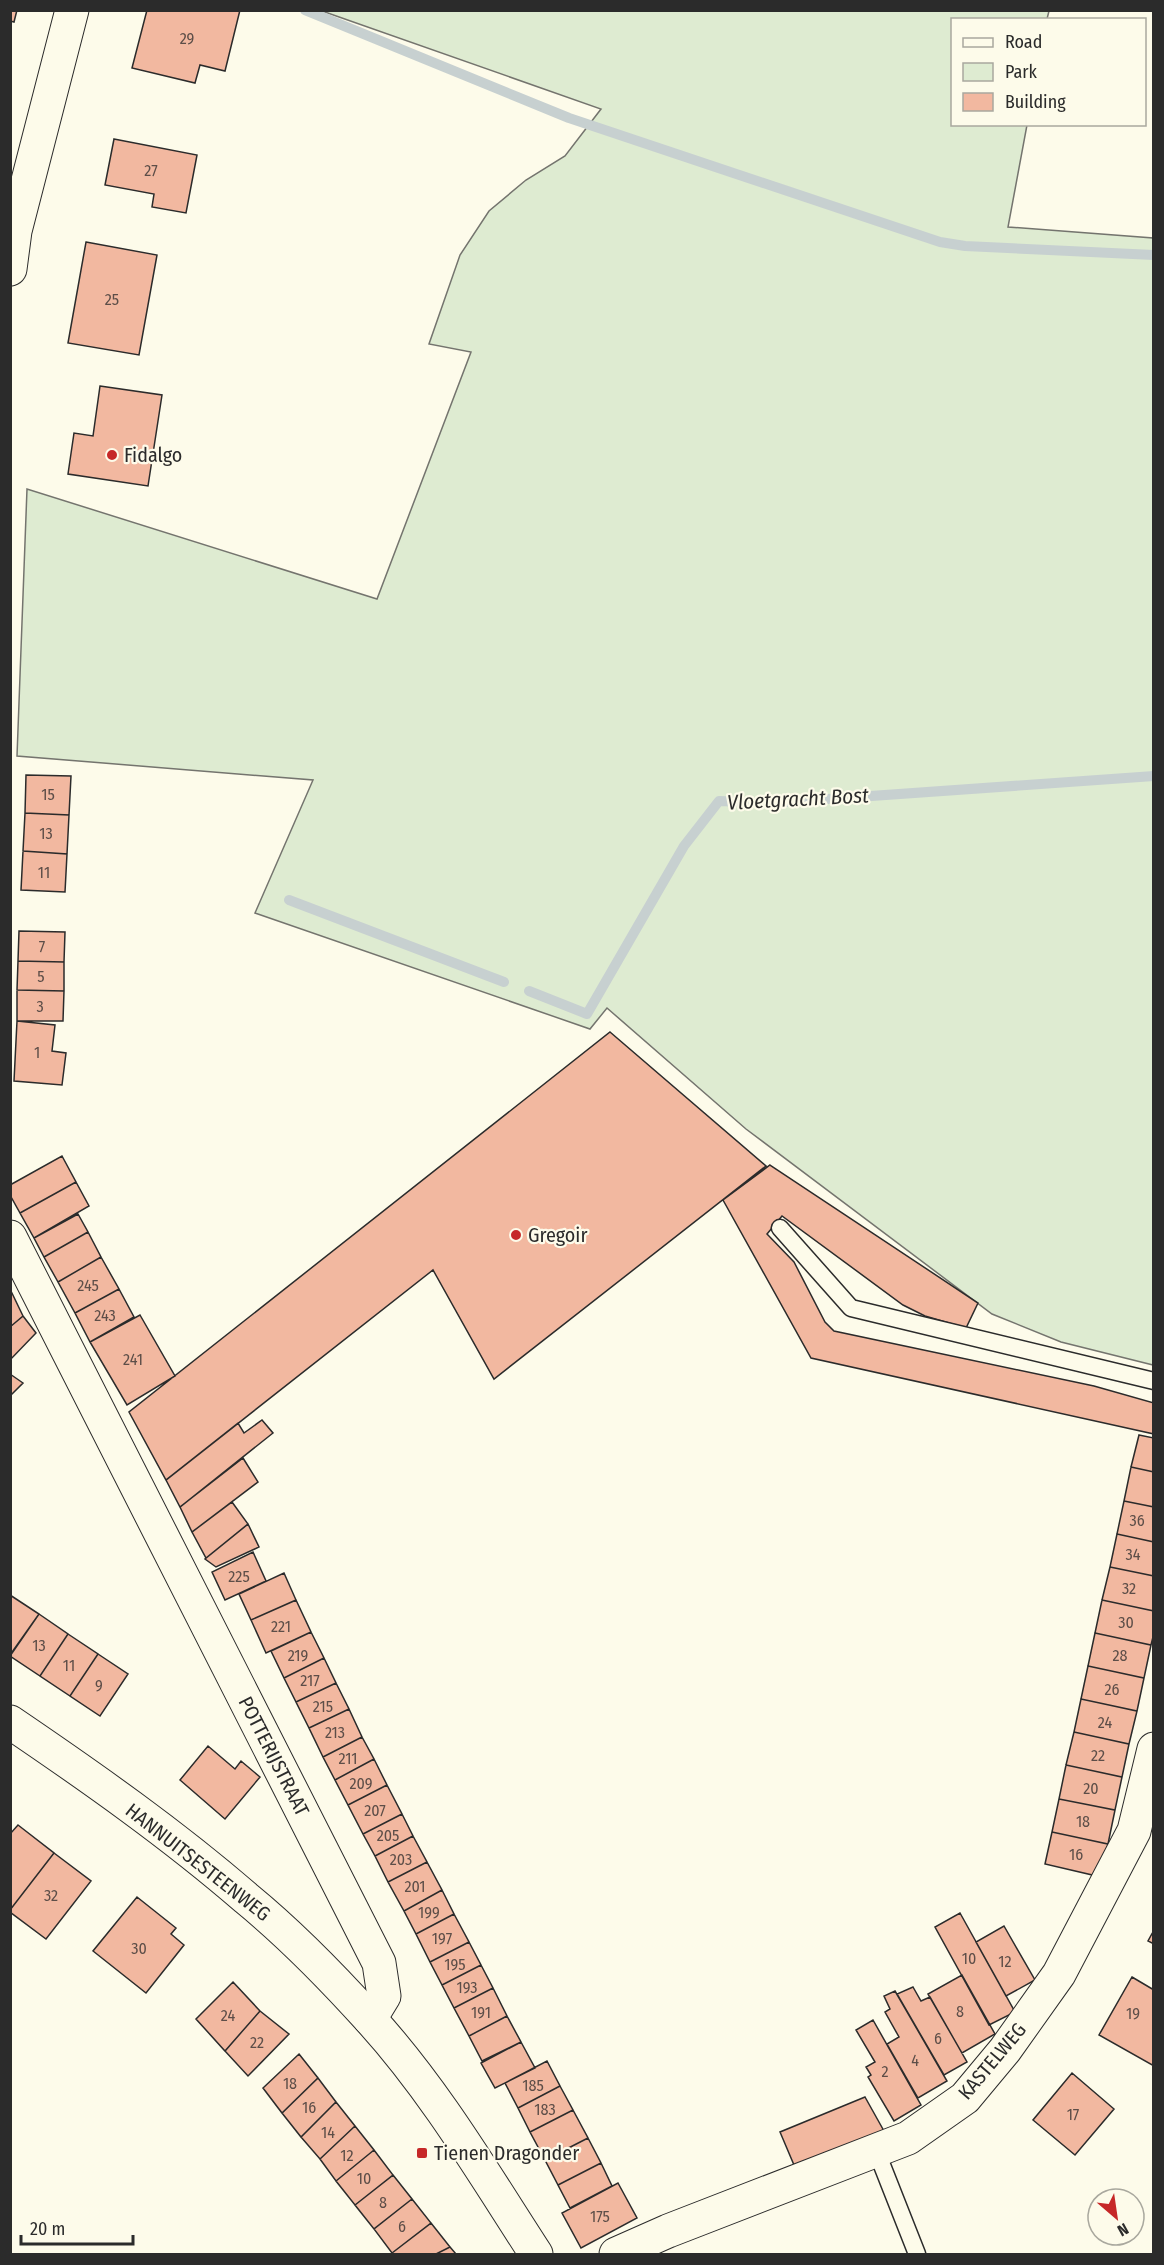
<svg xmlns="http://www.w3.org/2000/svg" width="1164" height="2265" font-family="'Fira Sans Condensed',sans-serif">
  <rect width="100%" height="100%" fill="#fdfbea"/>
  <!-- green -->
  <path fill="#deebd1" stroke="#74746e" stroke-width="1.5" d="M322,11H1049L1047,19L952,20V124L1027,125L1008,227L1153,238V1365L1061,1342L992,1314L746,1129L607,1008L590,1029L255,913L313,780L17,756L27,489L377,599L471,352L429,344L460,255L489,211L526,180L565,156L601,109Z"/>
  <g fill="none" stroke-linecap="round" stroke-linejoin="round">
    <!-- stream -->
    <path stroke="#c7d0d0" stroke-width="10" d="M305,10L569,118L940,242L965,246L1154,255
      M289,900L504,982
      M529,991L587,1014L684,846L719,801L772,803L1154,776"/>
  </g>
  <!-- building -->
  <path fill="#f2b8a0" stroke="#2b2b2b" stroke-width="1.5" d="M10,10H17L14,22L10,21Z
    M147,10H240L225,71L200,65L195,83L132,68Z
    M114,139L197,155L186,213L152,207L154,194L105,185Z
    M86,242L157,255L139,355L68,343Z
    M100,386L162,395L148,486L68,474L74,433L93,436Z
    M26,775L71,776L69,815L25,813Z
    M25,813L69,815L67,854L23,851Z
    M23,851L67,854L65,892L21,890Z
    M19,931L65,932L64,962L18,961Z
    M18,961L64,962V991L17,990Z
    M17,990L64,991L63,1021H17Z
    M17,1021L55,1025L52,1051L66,1053L62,1085L14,1081Z
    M610,1032L766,1166L494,1379L433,1270L166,1480L129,1412Z
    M62,1156L76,1182L20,1213L10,1195V1185Z
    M770,1165L978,1303L966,1328L925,1316L903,1305L782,1216L767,1234L794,1262L825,1322L834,1331L1094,1386L1154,1403V1434L811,1358L723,1200Z
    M76,1182L89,1206L34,1238L20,1213Z
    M78,1214L88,1232L44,1257L34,1238Z
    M88,1232L101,1257L58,1282L44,1257Z
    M101,1257L119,1289L75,1313L58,1282Z
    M10,1289L23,1316L10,1327Z
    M119,1289L134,1317L90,1342L75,1313Z
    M140,1315L175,1376L127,1405L90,1342Z
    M23,1316L36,1333L10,1360V1327Z
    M10,1374L23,1383L10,1396Z
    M262,1420L273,1433L180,1507L166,1480L238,1423L244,1433Z
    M1139,1435L1154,1438V1472L1131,1467Z
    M243,1458L258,1482L192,1532L180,1507Z
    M1131,1467L1154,1472V1507L1124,1501Z
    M1124,1501L1154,1507V1542L1117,1534Z
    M232,1502L248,1524L206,1558L192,1532Z
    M248,1524L259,1547L216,1567L205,1559Z
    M1117,1534L1154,1542V1576L1110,1567Z
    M253,1552L266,1581L225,1600L212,1572Z
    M1110,1567L1154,1576V1611L1102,1600Z
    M284,1573L296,1600L251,1620L239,1594Z
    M10,1595L39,1614L10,1655Z
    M296,1600L311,1632L266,1653L251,1620Z
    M1102,1600L1154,1611V1633L1151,1645L1095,1633Z
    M39,1614L68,1634L40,1676L10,1656Z
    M311,1632L324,1658L284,1678L271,1651Z
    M1095,1633L1151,1645L1144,1678L1088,1666Z
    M68,1634L98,1654L70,1696L40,1676Z
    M98,1654L128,1674L100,1716L70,1696Z
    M324,1658L336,1683L296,1702L284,1678Z
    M1088,1666L1144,1678L1137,1711L1081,1699Z
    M336,1683L349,1709L309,1728L296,1702Z
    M1081,1699L1137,1711L1129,1744L1074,1732Z
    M349,1709L362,1737L323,1757L309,1728Z
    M1074,1732L1129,1744L1122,1777L1066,1765Z
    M362,1737L374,1759L335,1780L323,1757Z
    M208,1746L235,1769L241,1761L260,1777L225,1819L180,1780Z
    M374,1759L387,1785L348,1805L335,1780Z
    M1066,1765L1122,1777L1115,1810L1059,1799Z
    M387,1785L402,1814L363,1834L348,1805Z
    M1059,1799L1115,1810L1108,1844L1052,1832Z
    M402,1814L413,1836L375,1856L363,1834Z
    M18,1825L54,1853L10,1910V1834Z
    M1052,1832L1108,1844L1101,1877L1045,1864Z
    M413,1836L427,1862L388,1882L375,1856Z
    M54,1853L91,1881L46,1939L10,1912V1910Z
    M427,1862L442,1890L404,1911L388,1882Z
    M442,1890L454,1914L416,1934L404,1911Z
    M137,1897L176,1928L171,1934L184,1945L146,1993L93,1951Z
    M960,1913L1015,2012L989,2025L935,1927Z
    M454,1914L469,1942L430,1962L416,1934Z
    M1004,1926L1035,1980L1006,1996L976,1942Z
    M1154,1930V1944L1148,1941Z
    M469,1942L481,1965L442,1985L430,1962Z
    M481,1965L493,1988L454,2008L442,1985Z
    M962,1975L995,2034L962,2053L928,1994Z
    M1132,1977L1154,1990V2066L1099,2035Z
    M233,1982L260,2011L225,2051L196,2019Z
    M913,1987L921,2001L930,1997L967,2062L944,2075L897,1994Z
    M493,1988L507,2016L469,2036L454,2008Z
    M895,1991L947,2081L918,2098L887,2044L899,2037L885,2012L890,2009L884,1996Z
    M260,2011L289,2034L248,2076L225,2051Z
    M507,2016L521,2042L482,2061L469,2036Z
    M873,2020L921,2105L894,2121L868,2077L871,2075L866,2067L875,2062L856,2030Z
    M521,2042L535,2068L495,2088L481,2063Z
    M299,2054L318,2078L282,2113L263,2088Z
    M547,2061L560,2086L518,2108L505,2083Z
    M1072,2073L1114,2109L1075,2155L1033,2120Z
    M318,2078L336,2102L301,2137L282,2113Z
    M560,2086L573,2110L530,2132L518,2108Z
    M865,2097L884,2131L794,2165L780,2132Z
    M336,2102L355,2126L320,2159L301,2137Z
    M573,2110L588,2138L545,2160L530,2132Z
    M355,2126L374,2150L336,2181L320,2159Z
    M588,2138L601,2163L558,2185L545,2160Z
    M374,2150L393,2175L355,2205L336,2181Z
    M601,2163L612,2186L570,2208L558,2185Z
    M393,2175L412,2199L374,2229L355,2205Z
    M618,2183L637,2218L581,2248L562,2213Z
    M412,2199L431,2223L392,2253L374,2229Z
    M431,2223L450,2247L436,2254H394L392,2253Z
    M450,2247L456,2254H436Z"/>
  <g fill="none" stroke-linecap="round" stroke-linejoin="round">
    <!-- service casing -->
    <g stroke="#2b2b2b" stroke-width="19">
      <path id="service" d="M780,1228L851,1308L1154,1381
        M876,2150L917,2254"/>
    </g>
    <!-- minor casing -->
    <g stroke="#2b2b2b" stroke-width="35">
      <path id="minor" d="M10,269L15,231L72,10
        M10,1237L379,1963L384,1996L370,2019
        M616,2254L668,2231L908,2138L965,2098L1005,2050L1059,1974L1134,1831L1154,1749"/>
    </g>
    <!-- tertiary casing -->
    <g stroke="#2b2b2b" stroke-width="35">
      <path id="tertiary" d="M10,1722C91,1777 172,1834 246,1898C290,1934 331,1976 369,2018C434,2089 484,2174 536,2254"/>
    </g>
    <!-- service -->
    <use href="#service" stroke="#fdfbea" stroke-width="16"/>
    <!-- minor -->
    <use href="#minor" stroke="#fdfbea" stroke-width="33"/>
    <!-- tertiary -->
    <use href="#tertiary" stroke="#fdfbea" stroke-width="33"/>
  </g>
  <!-- markers -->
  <g fill="#c62828" stroke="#fdfbea" stroke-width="2">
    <circle cx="112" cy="455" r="6"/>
    <circle cx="516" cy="1235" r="6"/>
    <rect x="416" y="2147" width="12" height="12" rx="3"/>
  </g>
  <g text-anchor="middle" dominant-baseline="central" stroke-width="4.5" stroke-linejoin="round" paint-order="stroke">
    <!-- number labels -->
    <g font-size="16" fill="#5d4e48">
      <text x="187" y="38">29</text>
      <text x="151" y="170">27</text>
      <text x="112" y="299">25</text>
      <text x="48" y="794">15</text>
      <text x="46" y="833">13</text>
      <text x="44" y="872">11</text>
      <text x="42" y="946">7</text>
      <text x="41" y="976">5</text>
      <text x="40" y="1006">3</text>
      <text x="37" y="1052">1</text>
      <text x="88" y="1285">245</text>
      <text x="105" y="1315">243</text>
      <text x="133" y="1359">241</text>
      <text x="1137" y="1520">36</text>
      <text x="1133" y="1554">34</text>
      <text x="239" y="1576">225</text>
      <text x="1129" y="1588">32</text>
      <text x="1126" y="1622">30</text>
      <text x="281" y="1626">221</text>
      <text x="39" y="1645">13</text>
      <text x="298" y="1655">219</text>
      <text x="1120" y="1655">28</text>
      <text x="69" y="1665">11</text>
      <text x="310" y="1680">217</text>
      <text x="99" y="1685">9</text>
      <text x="1112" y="1689">26</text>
      <text x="323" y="1706">215</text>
      <text x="1105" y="1722">24</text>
      <text x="335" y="1732">213</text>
      <text x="1098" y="1755">22</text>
      <text x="348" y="1758">211</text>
      <text x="361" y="1783">209</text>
      <text x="1091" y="1788">20</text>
      <text x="375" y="1810">207</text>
      <text x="1083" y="1821">18</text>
      <text x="388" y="1835">205</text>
      <text x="1076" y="1854">16</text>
      <text x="401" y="1859">203</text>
      <text x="415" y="1886">201</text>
      <text x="51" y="1895">32</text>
      <text x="429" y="1912">199</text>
      <text x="442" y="1938">197</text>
      <text x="139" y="1948">30</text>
      <text x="969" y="1958">10</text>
      <text x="1005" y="1961">12</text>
      <text x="455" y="1964">195</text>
      <text x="467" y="1987">193</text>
      <text x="960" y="2011">8</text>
      <text x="481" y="2012">191</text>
      <text x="1133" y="2013">19</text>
      <text x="228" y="2015">24</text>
      <text x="938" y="2038">6</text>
      <text x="257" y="2042">22</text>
      <text x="915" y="2060">4</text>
      <text x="885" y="2071">2</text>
      <text x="290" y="2083">18</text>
      <text x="533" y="2085">185</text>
      <text x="309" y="2107">16</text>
      <text x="545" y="2109">183</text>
      <text x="1073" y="2114">17</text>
      <text x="328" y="2132">14</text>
      <text x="347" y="2155">12</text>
      <text x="364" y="2178">10</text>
      <text x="383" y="2202">8</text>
      <text x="600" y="2216">175</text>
      <text x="402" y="2226">6</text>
    </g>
    <!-- poi labels -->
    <g font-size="20" fill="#2b2b2b" stroke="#fdfbea" text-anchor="start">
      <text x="124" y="455">Fidalgo</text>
      <text x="528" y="1235">Gregoir</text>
      <text x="434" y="2153">Tienen Dragonder</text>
    </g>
    <!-- street labels -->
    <g font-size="20" fill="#2b2b2b" stroke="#fdfbea">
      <text transform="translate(274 1756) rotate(63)">POTTERIJSTRAAT</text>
      <text transform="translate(198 1862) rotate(38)">HANNUITSESTEENWEG</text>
      <text transform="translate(992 2061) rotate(-50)">KASTELWEG</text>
    </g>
    <!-- water labels -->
    <g font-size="21" font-style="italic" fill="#2b2b2b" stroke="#fdfbea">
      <text transform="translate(798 799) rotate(-3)">Vloetgracht Bost</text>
    </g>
  </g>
  <!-- border -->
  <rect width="1164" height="2265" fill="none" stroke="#2b2b2b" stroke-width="24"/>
  <!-- legend -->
  <rect x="951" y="18" width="195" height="108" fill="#fdfbea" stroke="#a9a89e" stroke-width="1.5"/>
  <rect x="963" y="38" width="30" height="9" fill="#fdfbea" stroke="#a9a89e" stroke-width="1.5"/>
  <text x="1005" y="48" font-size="18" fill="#2b2b2b">Road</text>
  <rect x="963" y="63" width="30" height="18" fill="#deebd1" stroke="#a9a89e" stroke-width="1.5"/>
  <text x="1005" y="78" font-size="18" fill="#2b2b2b">Park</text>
  <rect x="963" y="93" width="30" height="18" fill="#f2b8a0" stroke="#a9a89e" stroke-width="1.5"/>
  <text x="1005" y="108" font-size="18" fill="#2b2b2b">Building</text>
  <!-- north arrow -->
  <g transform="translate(1116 2217) rotate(151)"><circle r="28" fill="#fdfbea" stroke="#a9a89e" stroke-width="1.5"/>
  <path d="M0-4.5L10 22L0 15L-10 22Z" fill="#c62828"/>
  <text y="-9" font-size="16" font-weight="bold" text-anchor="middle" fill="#2b2b2b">N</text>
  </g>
  <!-- scale -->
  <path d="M21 2235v9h112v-9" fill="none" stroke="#2b2b2b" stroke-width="3"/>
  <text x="30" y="2235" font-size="18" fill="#2b2b2b" stroke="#fdfbea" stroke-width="4.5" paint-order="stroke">20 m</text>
</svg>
